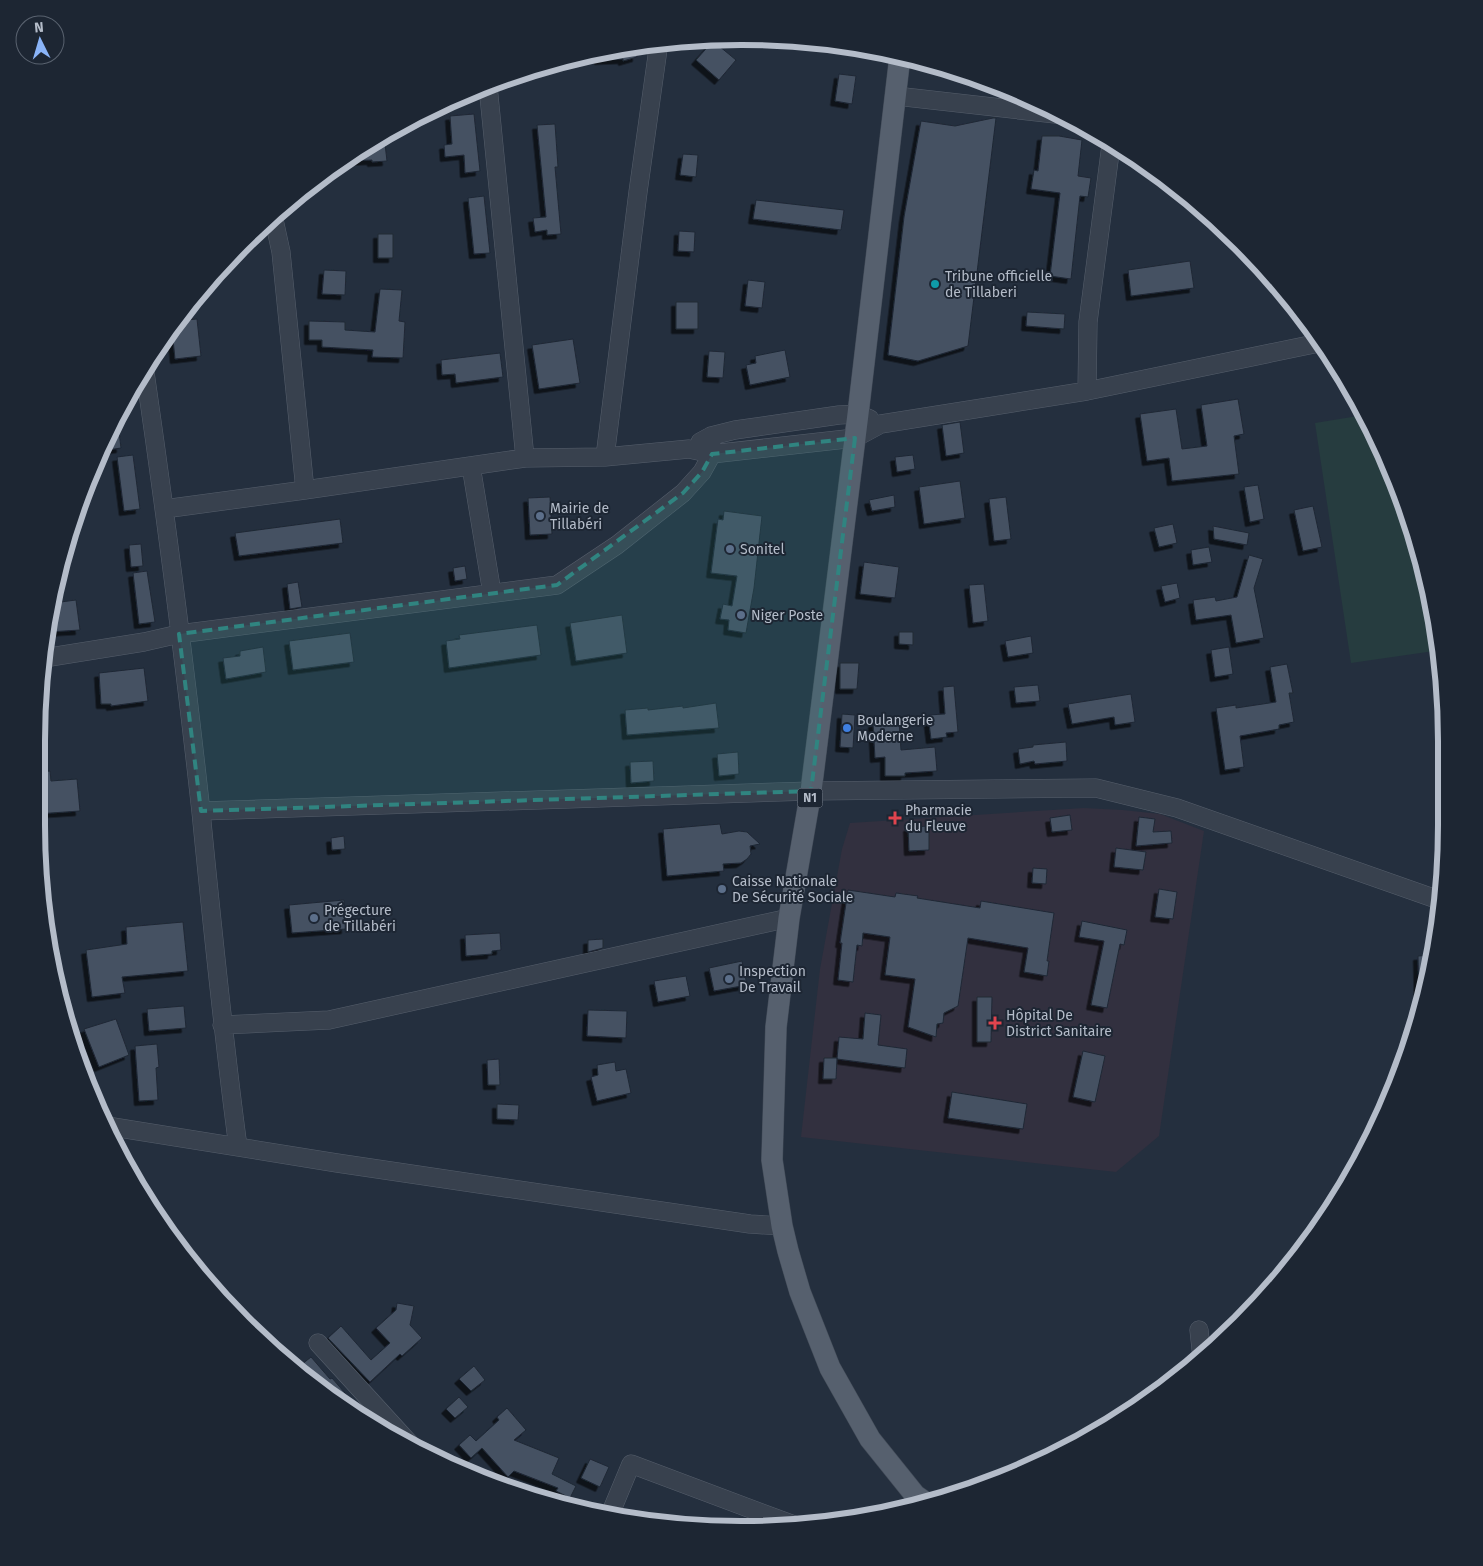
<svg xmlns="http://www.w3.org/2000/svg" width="1483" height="1566" font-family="'Fira Sans',sans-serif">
  <defs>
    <filter id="shadow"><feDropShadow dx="-4.5" dy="4.5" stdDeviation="0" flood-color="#0009"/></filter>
  </defs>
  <rect width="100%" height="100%" fill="#242f3e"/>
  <!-- medical -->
  <path fill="#32303f" d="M1084,808L1123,810L1160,814L1204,831L1159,1136L1116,1172L801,1137L820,969L842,849L850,823Z"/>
  <!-- green -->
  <path fill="#263c3f" d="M1364,415L1409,515L1441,650L1351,663L1315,423Z"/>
  <!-- building -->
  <path fill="#455162" stroke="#1f2835" filter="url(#shadow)" d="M713,41L736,60L719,80L696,60Z
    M636,45L637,57L623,61V59L599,60L598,54Z
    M839,74L856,76L852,104L835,101Z
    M474,114L480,171L465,173L464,155L445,157L444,145L452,144L450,116Z
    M993,118H996L968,346L918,361L888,355L904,217L921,121L955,126Z
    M555,124L558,167H555L561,234L547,235V230L535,232L533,218L546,217L537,125Z
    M1042,136H1059L1082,140L1078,176L1091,178L1088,197L1080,196L1071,279L1050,276L1060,193L1031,189L1034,170L1038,171Z
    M385,144L387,161L372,162V160L346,161L367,146Z
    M683,154L698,155L696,177L680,175Z
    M484,196L490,253L474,254L468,198Z
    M756,200L844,210L841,230L753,219Z
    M679,231L695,232L694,252L678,251Z
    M378,234H393V258H378Z
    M1190,261L1194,288L1131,296L1128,270Z
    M324,270L346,271L345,295L322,294Z
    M748,280L765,282L762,308L745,306Z
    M380,289L402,290L399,321L405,322L403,358L372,357L373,350L322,347V340H309V321L345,322V330L375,332Z
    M676,302H698V329H676Z
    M1027,312L1065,314L1064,329L1026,326Z
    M197,319L201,356L175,359L172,329L176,321Z
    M573,339L580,383L539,389L532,345Z
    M785,350L790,377L750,385L746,365L756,363L755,356Z
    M709,351L725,352L723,378L707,377Z
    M500,353L503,377L456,383L455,374L442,375L441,360Z
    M1238,399L1244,434L1234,436L1239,474L1172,481L1169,458L1147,461L1140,414L1176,409L1182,449L1207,446L1201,405Z
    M117,416L121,448L101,451L109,429Z
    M960,422L964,453L946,456L942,425Z
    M133,455L140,509L124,511L117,457Z
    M913,455L915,469L897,472L895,457Z
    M960,481L965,518L924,524L919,487Z
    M1258,485L1264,519L1250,522L1244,487Z
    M894,495L895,507L872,511L869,500Z
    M550,497L552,534L530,535L528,498Z
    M1006,497L1011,539L994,541L989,499Z
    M1313,506L1322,547L1303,551L1294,510Z
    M724,511L762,516L754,588L746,633L728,630L729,620L720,619L723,604L732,606L737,576L711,573L718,519L723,520Z
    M340,519L343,543L239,556L235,533Z
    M1173,524L1177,543L1159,547L1154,528Z
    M1213,526L1249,533L1247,545L1214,539Z
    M141,544L143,566L131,567L129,545Z
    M1209,547L1212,562L1193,565L1191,550Z
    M1249,555L1263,559L1254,588L1264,638L1236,643L1231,615L1196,620L1193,600L1215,597L1216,601L1237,597Z
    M864,562L899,567L895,598L860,594Z
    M465,566L467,579L455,581L453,568Z
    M147,571L155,622L139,624L133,573Z
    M298,582L302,607L290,609L287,584Z
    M1177,583L1180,598L1165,602L1161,586Z
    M984,584L988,621L973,623L969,585Z
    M76,600L80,630L48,632L53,603Z
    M622,615L627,653L576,661L570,623Z
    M537,625L541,655L449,668L446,641L460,639L459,635Z
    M899,632H913V645L899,644Z
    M350,633L354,662L293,670L289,641Z
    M1031,636L1033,653L1008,657L1005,641Z
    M263,647L266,672L226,679L223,658L240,656V651Z
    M1229,647L1233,674L1215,677L1211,650Z
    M840,663H859L857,689H840Z
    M1287,664L1293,693H1289L1294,722L1279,725V729L1240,736L1244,767L1225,770L1216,708L1236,705V708L1276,702L1270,667Z
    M144,668L148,701L111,706V704H101L99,673Z
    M1038,685L1040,701L1016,703L1014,687Z
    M954,686L958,732L946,733L947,737L931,739L928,715L945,714L943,687Z
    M1131,694L1135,722L1115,725L1114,717L1072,724L1068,704Z
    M716,703L719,728L627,735L625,710L648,708V710L683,706V708Z
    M842,714L855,715L853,748L840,747Z
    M899,721L901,750L935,747L937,771L905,773V776H885V757L875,758L873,723Z
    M1066,742L1067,761L1035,764L1034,761L1020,764L1018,749L1033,747V745Z
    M738,752L739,774L719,776L717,754Z
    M653,761L654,781L631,783L630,762Z
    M50,771L51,781L77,779L80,811L36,814L37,772Z
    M1070,815L1072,830L1052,832L1050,818Z
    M1139,817L1155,819L1153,832L1171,831L1172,843L1136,846Z
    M720,824L722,834L739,831L747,832L760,844L750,846L751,854L747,859L741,863L723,864L724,871L667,876L663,829Z
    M929,826V850L909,851L908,827Z
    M344,836L345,849L332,850L331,838Z
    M1116,848L1146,852L1143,870L1114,867Z
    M1033,868L1047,869L1046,884L1032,883Z
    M1159,889L1177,892L1173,919L1155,917Z
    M848,890L895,897L896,893L918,896L917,898L980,908L981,901L1054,913L1047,961H1049L1047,976L1024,972L1028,948L968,938L958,1006L944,1013L943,1023L937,1024L936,1037L908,1027L915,979L885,975L890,937L863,933L862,946L857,945L853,982L838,980L842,943H840Z
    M344,900L346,929L292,933L289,905Z
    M1082,921L1127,930L1124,945L1120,944L1107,1008L1091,1005L1104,941L1079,937Z
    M183,922L188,971L122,977L125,993L92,997L86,950L127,944L126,927Z
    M500,933L501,950L492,951V954L466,956L465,935Z
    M603,939V948L588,952V940Z
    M1434,955L1421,1001H1419L1418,956Z
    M742,961L747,985L714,991L709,968Z
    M686,976L690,996L658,1002L654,981Z
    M977,997H992L991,1042H977Z
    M184,1006L186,1028L149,1031L147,1009Z
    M588,1010L627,1011L626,1038L587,1036Z
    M865,1013L881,1015L878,1045L907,1049L905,1068L837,1059L839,1037L863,1039Z
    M116,1019L129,1055L99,1067L84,1029Z
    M157,1044L159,1067L156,1068L158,1100L139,1101L135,1046Z
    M1083,1051L1105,1056L1095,1102L1073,1097Z
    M824,1058H837L836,1079H823Z
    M499,1059L500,1085H488L487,1060Z
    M615,1062L616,1071L626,1069L631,1093L597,1101L591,1077L598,1075L597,1065Z
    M952,1092L1027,1104L1023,1129L948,1118Z
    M497,1104L519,1105L518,1120L497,1119Z
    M397,1303L414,1306L410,1325L422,1338L402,1356L400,1354L370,1382L328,1338L341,1326L371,1360L390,1343L376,1328L396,1310Z
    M311,1357L330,1379L332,1378L357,1407L354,1410L296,1369Z
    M474,1366L485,1380L471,1391L459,1379Z
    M459,1397L468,1407L455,1418L446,1409Z
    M507,1408L526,1430L514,1440L559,1458L552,1474L576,1486L570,1498L556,1491L558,1488L514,1471L508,1477L482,1448L471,1458L459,1445L470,1435L476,1441L499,1420L497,1417Z
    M590,1459L609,1467L600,1487L581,1478Z"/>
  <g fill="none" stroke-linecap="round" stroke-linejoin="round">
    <!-- minor casing -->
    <g stroke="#565f6c" stroke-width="19">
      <path id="minor" d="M488,86L525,458
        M896,96L1064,115
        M273,215L281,252L305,490
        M145,372C166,518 185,665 201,812C212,924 223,1035 238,1147
        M1087,391L1088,322L1111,145
        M700,442L711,436L735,430L839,415L858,414L870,419
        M605,457L638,192L659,42
        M471,466L492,593
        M164,509L305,490L525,458L605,457L689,449L712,454L855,438L881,424L1087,391L1319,343
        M44,658L144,642L179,634L557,585L617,545L683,493L702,472L712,454L711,436
        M201,811L811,791L1096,788L1177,808L1439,900
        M222,1025L329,1020L789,918
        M107,1126L337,1163L750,1224L782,1226
        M1199,1330L1202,1358
        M318,1343L411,1445
        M611,1512L631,1464L794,1525"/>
    </g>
    <!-- major casing -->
    <g stroke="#414a57" stroke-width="22">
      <path id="major" d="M900,56L858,414L811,791L789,918L776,1027L772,1160L782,1226L788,1251L800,1292L830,1368L870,1439L915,1495L925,1502"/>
    </g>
    <!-- minor -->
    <use href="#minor" stroke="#38414e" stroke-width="18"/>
    <!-- major -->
    <use href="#major" stroke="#56606e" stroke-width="21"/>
  </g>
  <!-- marked area -->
  <path fill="#308480" fill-opacity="0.2" stroke="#308480" stroke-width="4" stroke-dasharray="10 6" stroke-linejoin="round" d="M855,438L811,791L201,811L179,634L557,585L683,493L702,472L712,454Z"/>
  <!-- markers -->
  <circle fill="#0f9aa8" stroke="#1d2633" stroke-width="2" cx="935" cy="284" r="5"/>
  <g fill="#5c6f8a" stroke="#1d2633" stroke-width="2">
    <circle cx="540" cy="516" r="5"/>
    <circle cx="730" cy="549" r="5"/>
    <circle cx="741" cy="615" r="5"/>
    <circle cx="722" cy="889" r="5"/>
    <circle cx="314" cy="918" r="5"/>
    <circle cx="729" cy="979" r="5"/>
  </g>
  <circle fill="#3f7fe0" stroke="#1d2633" stroke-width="2" cx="847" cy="728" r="5"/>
  <g fill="#e0444e" stroke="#1d2633" stroke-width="2">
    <path d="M892.5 810.5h5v5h5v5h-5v5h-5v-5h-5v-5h5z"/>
    <path d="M992.5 1015.5h5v5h5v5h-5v5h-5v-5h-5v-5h5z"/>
  </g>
  <g text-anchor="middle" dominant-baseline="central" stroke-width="4" stroke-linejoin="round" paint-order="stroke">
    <!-- shield labels -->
    <rect fill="#1d2633" stroke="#878f9c" stroke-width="1" x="797.5" y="788.5" width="25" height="19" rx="4"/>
    <g font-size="12" font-weight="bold" fill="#b4bcc9">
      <text x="810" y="798">N1</text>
    </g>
    <!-- poi labels -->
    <g font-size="14" fill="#b4bcc9" stroke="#1d2633" text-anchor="start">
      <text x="945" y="276">Tribune officielle<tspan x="945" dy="16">de Tillaberi</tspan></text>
      <text x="550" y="508">Mairie de<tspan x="550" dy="16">Tillabéri</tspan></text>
      <text x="740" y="549">Sonitel</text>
      <text x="751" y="615">Niger Poste</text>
      <text x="857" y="720">Boulangerie<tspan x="857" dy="16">Moderne</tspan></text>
      <text x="905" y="810">Pharmacie<tspan x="905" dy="16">du Fleuve</tspan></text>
      <text x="732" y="881">Caisse Nationale<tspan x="732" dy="16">De Sécurité Sociale</tspan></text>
      <text x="324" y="910">Prégecture<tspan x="324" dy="16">de Tillabéri</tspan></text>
      <text x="739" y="971">Inspection<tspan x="739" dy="16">De Travail</tspan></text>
      <text x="1006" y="1015">Hôpital De<tspan x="1006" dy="16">District Sanitaire</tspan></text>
    </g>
  </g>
  <!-- crop -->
  <path d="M0 0H1483V1566H0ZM741 45H742A696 696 0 0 1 1438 741V825A696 696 0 0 1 742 1521H741A696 696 0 0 1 45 825V741A696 696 0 0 1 741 45Z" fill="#1d2633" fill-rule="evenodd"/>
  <path fill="none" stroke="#b4bcc9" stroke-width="6" d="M741 45H742A696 696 0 0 1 1438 741V825A696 696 0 0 1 742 1521H741A696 696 0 0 1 45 825V741A696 696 0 0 1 741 45Z"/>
  <!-- north arrow -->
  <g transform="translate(40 40) rotate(355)"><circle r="24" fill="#1d2633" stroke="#59626f"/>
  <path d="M0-4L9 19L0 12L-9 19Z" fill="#8ab4f8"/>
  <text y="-8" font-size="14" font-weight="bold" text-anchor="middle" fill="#b4bcc9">N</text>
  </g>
</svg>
